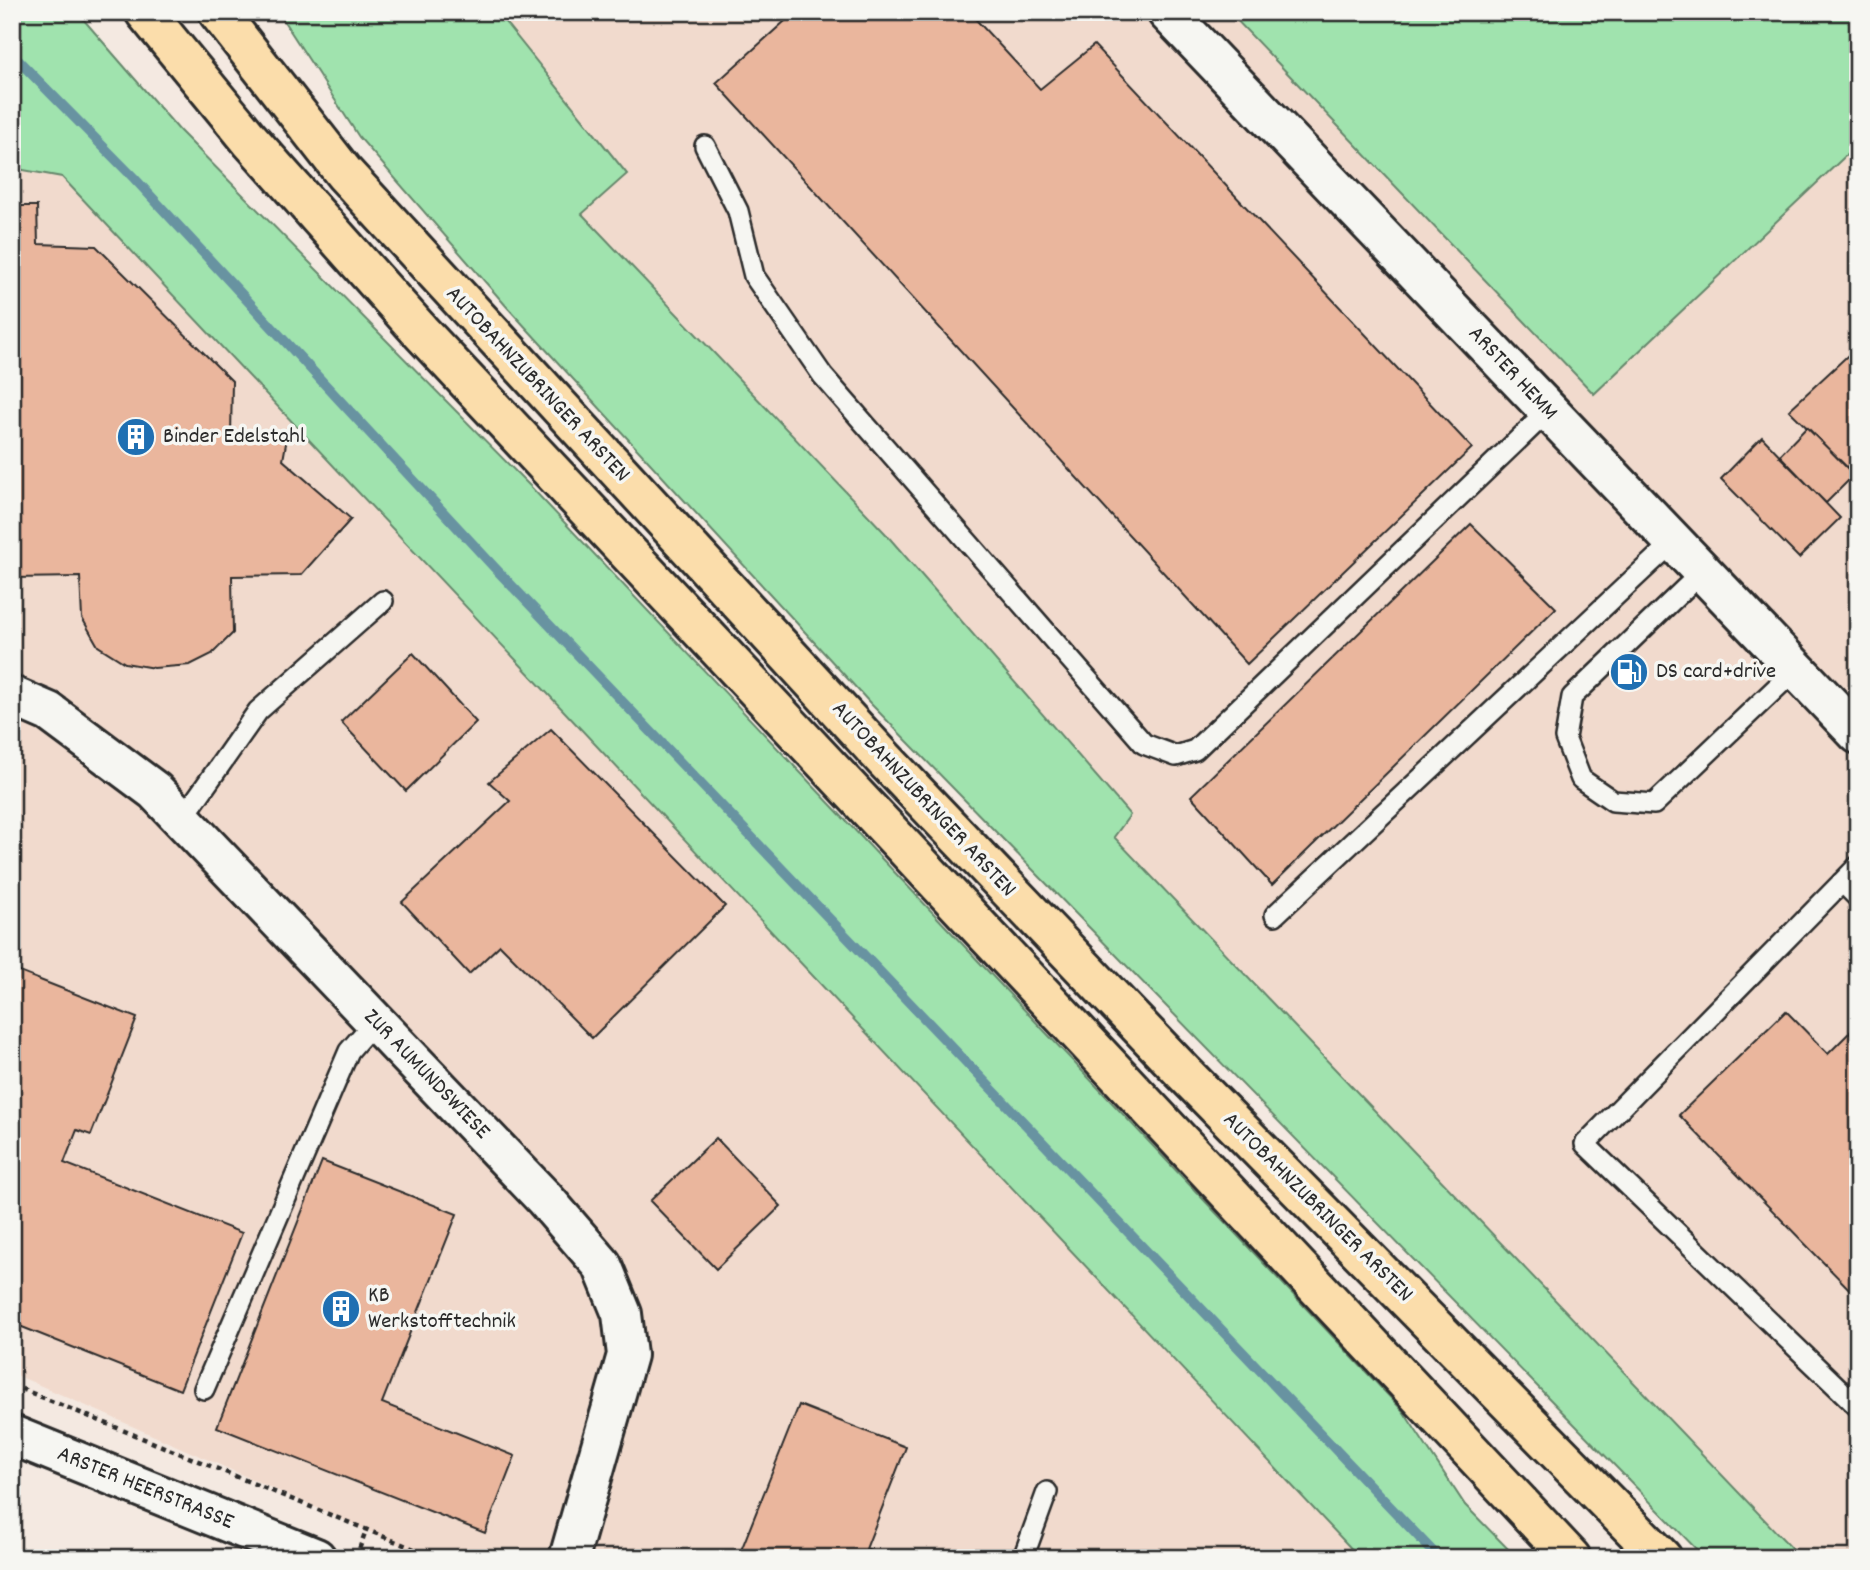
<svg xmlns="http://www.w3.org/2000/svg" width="1870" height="1570" font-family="Dekko,sans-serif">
  <rect width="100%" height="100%" fill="#f4e9e1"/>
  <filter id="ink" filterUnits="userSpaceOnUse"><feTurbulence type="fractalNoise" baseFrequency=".0143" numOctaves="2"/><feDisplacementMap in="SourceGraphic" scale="14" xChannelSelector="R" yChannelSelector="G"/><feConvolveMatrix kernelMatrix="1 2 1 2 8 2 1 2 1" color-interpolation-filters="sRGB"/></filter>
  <g filter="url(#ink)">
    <!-- built -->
    <path fill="#f1dacd" d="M497,12H1229L1593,394L1858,144V1558H1801L1113,836L1130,814L885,533L582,214L627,173Z
      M12,168L61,177L1360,1558H430L12,1373Z"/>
    <!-- green -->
    <path fill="#a0e3ae" stroke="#66876c" stroke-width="2" d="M12,12H77L180,131L530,486L1403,1411L1465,1505L1517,1558H1360L62,177L12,168Z
      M278,12H497L627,174L582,214L885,533L1130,815L1114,837L1801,1558H1705L870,703L507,307L359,137Z
      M1229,12H1858V144L1594,394Z"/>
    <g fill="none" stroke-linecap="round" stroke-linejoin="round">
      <!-- stream -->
      <path stroke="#6793a1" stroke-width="10" d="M12,54L134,178L494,567L1439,1558"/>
    </g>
    <!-- building -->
    <path fill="#eab69d" stroke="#2b2b2b" stroke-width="2" d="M795,12H969L1040,89L1094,45L1472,448L1247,664L716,83Z
      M12,206H37L38,244L96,246L232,381L231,436L287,438L283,460L351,519L301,575L232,576L233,633L212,654L190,665L154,668L125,663L98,646L82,618L80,577L12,578Z
      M1858,346V478L1789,410Z
      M1807,427L1854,475L1826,503L1779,456Z
      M1762,437L1840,518L1799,558L1721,479Z
      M1471,524L1556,608L1272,885L1191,796Z
      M413,653L476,722L406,791L341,722Z
      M551,729L725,906L592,1038L500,945L469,974L402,902L510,801L489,782Z
      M12,969L137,1018L91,1135L77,1130L64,1163L242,1233L180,1390L12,1323V1280L16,1270L12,1269Z
      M1786,1011L1828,1054L1858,1024V1298L1679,1115Z
      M716,1138L781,1206L716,1269L650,1201Z
      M322,1161L457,1214L382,1403L515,1456L485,1533L217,1427Z
      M799,1405L906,1447L866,1549L888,1558H738Z"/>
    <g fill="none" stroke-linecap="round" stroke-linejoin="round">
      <!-- lane casing -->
      <g stroke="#2b2b2b" stroke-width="24">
        <path id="lane" d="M705,146L738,211L754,276L823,376L1144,744L1176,756L1195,750L1547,412
          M1703,571L1572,697L1565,738L1581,779L1613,801L1654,804L1796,669
          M183,818L258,711L383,601
          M1858,866L1585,1144L1858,1407
          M1842,882L1858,898
          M1275,915L1674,541
          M204,1389L349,1051L375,1021
          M1023,1558L1047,1492"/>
      </g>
      <!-- street casing -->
      <g stroke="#2b2b2b" stroke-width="44">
        <path id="street" d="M1167,12L1858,734
          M12,696L49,712L155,791L544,1198L602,1265L622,1314L627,1355L569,1558"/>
      </g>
      <!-- secondary casing -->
      <g stroke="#2b2b2b" stroke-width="44">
        <path id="secondary" d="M12,1435L316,1558"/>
      </g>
      <!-- highway casing -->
      <g stroke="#2b2b2b" stroke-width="44">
        <path id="highway" d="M145,12L250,140L420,331L1571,1558
          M218,12L344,173L884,759L1183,1072L1662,1558"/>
      </g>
      <!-- path -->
      <path stroke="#2b2b2b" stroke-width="4.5" stroke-dasharray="5 5" stroke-linecap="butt" d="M12,1385L436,1558
        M356,1558L366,1530"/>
      <!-- lane -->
      <use href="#lane" stroke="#f6f6f2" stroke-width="19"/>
      <!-- street -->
      <use href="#street" stroke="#f6f6f2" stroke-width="38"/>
      <!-- secondary -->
      <use href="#secondary" stroke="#f6f6f2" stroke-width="38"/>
      <!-- highway -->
      <use href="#highway" stroke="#fbddab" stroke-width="38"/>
    </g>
  </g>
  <!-- icons -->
  <defs>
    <g id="building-disc" transform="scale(2.0125)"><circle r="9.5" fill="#1f6fb2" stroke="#f6f6f2"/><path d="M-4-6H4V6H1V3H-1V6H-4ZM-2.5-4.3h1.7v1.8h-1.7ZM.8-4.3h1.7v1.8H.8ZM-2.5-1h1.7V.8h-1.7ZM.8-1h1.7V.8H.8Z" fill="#fff"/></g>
    <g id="fuel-disc" transform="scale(2.0125)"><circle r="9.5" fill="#1f6fb2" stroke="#f6f6f2"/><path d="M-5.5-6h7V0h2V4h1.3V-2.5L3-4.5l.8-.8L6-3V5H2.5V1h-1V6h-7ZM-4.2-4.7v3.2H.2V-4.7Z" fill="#fff"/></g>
  </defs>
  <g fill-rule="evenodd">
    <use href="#building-disc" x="136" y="437"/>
    <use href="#fuel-disc" x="1629" y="672"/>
    <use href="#building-disc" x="341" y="1309"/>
  </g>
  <g text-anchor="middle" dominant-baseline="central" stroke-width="7" stroke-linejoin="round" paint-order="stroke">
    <!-- street labels -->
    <g font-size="23" fill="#2b2b2b" stroke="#f6f6f2">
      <text transform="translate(1512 374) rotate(47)">ARSTER HEMM</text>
      <text transform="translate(537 385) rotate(47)">AUTOBAHNZUBRINGER ARSTEN</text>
      <text transform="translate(923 800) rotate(47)">AUTOBAHNZUBRINGER ARSTEN</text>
      <text transform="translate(426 1075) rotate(46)">ZUR AUMUNDSWIESE</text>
      <text transform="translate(1317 1208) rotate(45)">AUTOBAHNZUBRINGER ARSTEN</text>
      <text transform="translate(145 1489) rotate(22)">ARSTER HEERSTRASSE</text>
    </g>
    <!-- poi labels -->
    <g font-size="23" fill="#2b2b2b" stroke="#f6f6f2" text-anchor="start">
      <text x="163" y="437">Binder Edelstahl</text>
      <text x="1656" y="672">DS card+drive</text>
      <text x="368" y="1296">KB<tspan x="368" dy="26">Werkstofftechnik</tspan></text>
    </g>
  </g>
  <!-- margin -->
  <rect width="1870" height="1570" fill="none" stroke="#f6f6f2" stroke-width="42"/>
  <rect x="21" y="21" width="1828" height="1528" fill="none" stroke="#2b2b2b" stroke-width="2.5" filter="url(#ink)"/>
</svg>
